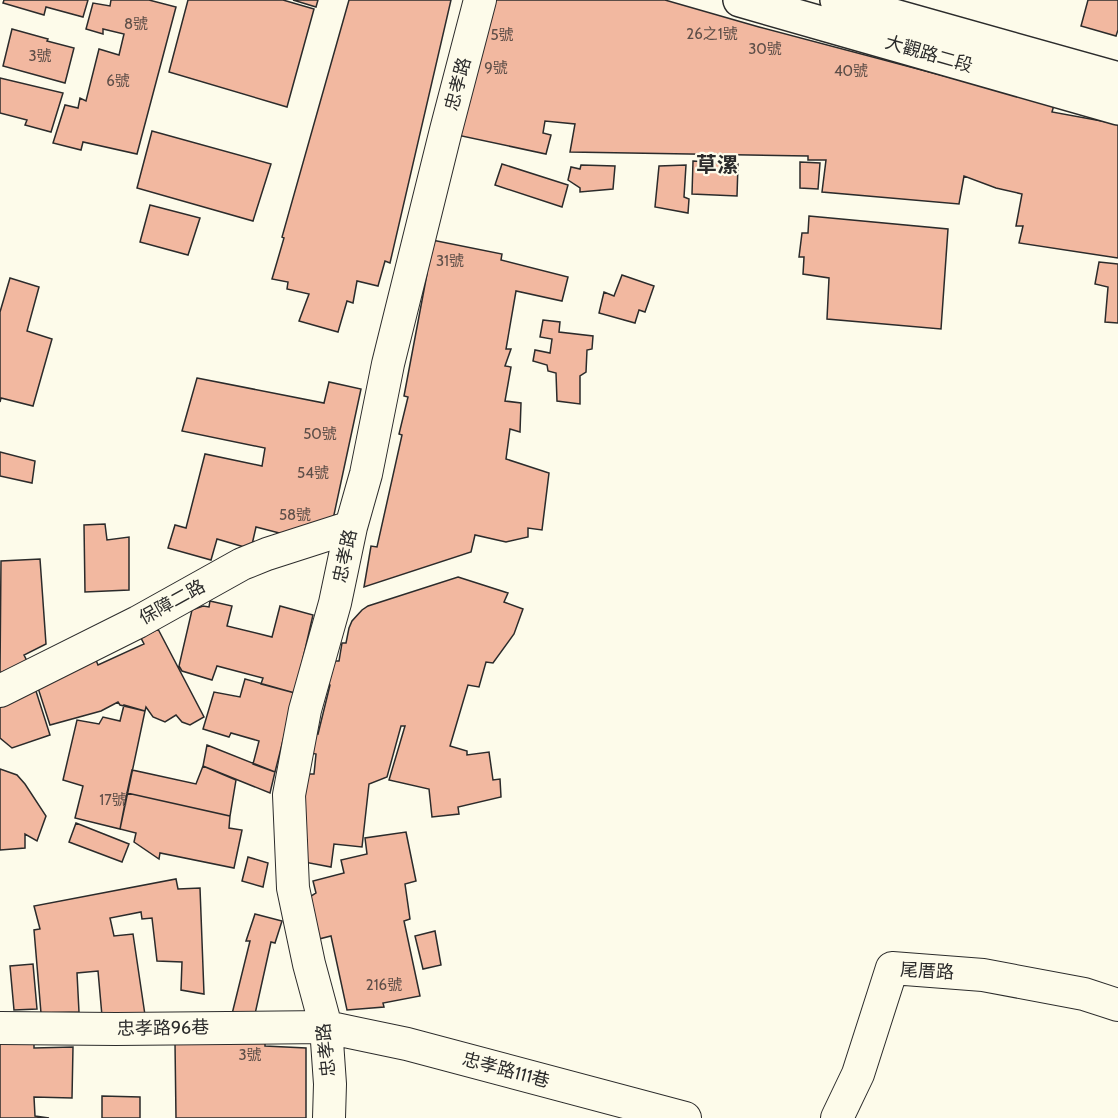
<svg xmlns="http://www.w3.org/2000/svg" width="1118" height="1118" font-family="Cabin,'Noto Sans TC',sans-serif">
  <rect width="100%" height="100%" fill="#fdfbea"/>
  <!-- building -->
  <path fill="#f2b8a0" stroke="#2b2b2b" stroke-width="1.5" d="M4,0H88L83,17L46,7L44,15L3,3Z
    M111,0H149L176,7L137,154L83,142L81,150L53,143L65,105L78,108L80,98L86,101L99,49L119,55L124,34L103,29V34L86,29L93,3L110,6Z
    M188,0H283L314,9L287,107L169,72Z
    M293,0H318L316,7Z
    M349,0H451L390,263L385,261L378,286L357,281L353,303L347,301L338,332L299,321L309,294L287,289L288,282L272,279L284,238L282,237Z
    M488,0H665L759,27L1054,105L1052,112L1118,124V258L1019,243L1023,226H1016L1022,194L996,188L964,176L959,204L822,192L826,160H808V156L570,152L575,124L545,121L543,133L551,135L546,154L457,135Z
    M1088,0H1118V30L1116,36L1081,26Z
    M12,29L48,39L47,41L74,48L65,83L3,66Z
    M0,78L63,93L51,132L25,125L27,120L0,113Z
    M152,131L271,164L253,221L137,188Z
    M693,161L738,164L737,196L692,194Z
    M800,162L820,163L818,189L800,188Z
    M502,164L568,185L562,207L495,185Z
    M581,165L615,166L613,189L580,192V188L568,180L571,167L580,169Z
    M686,165L684,197L689,199L688,213L655,207L659,166Z
    M150,205L200,218L188,255L140,242Z
    M809,216L948,229L941,329L827,319L829,278L803,274L804,257H799L802,233H808Z
    M432,240L502,254L501,260L568,277L562,301L516,291L506,349H511L505,366L511,367L505,401L521,403L520,432L510,429L506,459L549,473L542,530L528,528V537L506,542L475,535L471,552L364,587L371,546L377,547L402,435L399,434L408,397L404,396L427,274L422,273Z
    M1099,262L1118,264V323L1105,322L1108,287L1095,284Z
    M622,275L654,286L645,312L639,310L635,323L599,313L604,292L614,296Z
    M10,278L39,287L27,331L52,339L33,406L1,398L0,402V312Z
    M543,320L560,322L559,332L593,336L592,349L587,350L586,372L580,376V404L557,401L556,373L548,371L547,365L533,361L535,350L550,353L552,339L540,337Z
    M197,378L324,403L329,382L361,389L332,524L287,535L256,527L251,549L217,539L211,560L168,548L175,525L186,528L205,454L262,466L265,448L182,431Z
    M0,452L35,461L32,483L0,476Z
    M105,524L107,540L129,537V590L85,592L84,525Z
    M40,559L46,644L24,655L27,661L0,673L1,561Z
    M458,577L508,593L504,602L523,609L514,634L493,663L486,662L479,687L468,685L450,746L467,751V755L489,752L493,780L500,779L501,797L458,807L459,814L432,817L429,789L389,780L405,726H401L387,777L369,784L362,847L334,844L331,867L304,862L307,840H302L306,774H314L316,754L311,753L314,733L318,734L330,685L327,683L332,661H339L342,643H346L349,628L352,621L362,610L368,606Z
    M210,601L232,606L227,626L272,637L280,606L313,615L295,693L261,684L263,678L217,666L212,680L182,671L179,666L192,610L203,606L209,607Z
    M158,629L204,717L190,725L182,722L176,715L165,722L153,717L146,707L145,711L120,705L118,702L101,711L50,725L38,688L96,660L98,665L144,644L141,638Z
    M245,679L295,693L275,772L253,764L259,741L231,733L229,737L203,729L214,692L240,697Z
    M35,688L50,735L12,748L0,738V705Z
    M124,705L145,711L120,829L75,818L83,786L63,780L77,720L99,724L103,717L120,721Z
    M207,745L275,772L270,793L203,766Z
    M203,766L236,780L230,816L127,793L132,770L196,784Z
    M0,769L17,775L25,784L46,816L37,841L25,834V848L0,850Z
    M127,793L230,816L229,828L242,830L234,868L160,853L159,859L134,842L136,833L120,829Z
    M76,823L129,844L122,862L69,842Z
    M406,832L416,881L405,884L410,919L404,921L420,996L383,1003L384,1007L347,1010L331,936L319,939L316,922L308,898L316,893L313,881L344,873L341,860L367,854L365,838Z
    M248,857L268,863L263,887L242,881Z
    M176,879L178,889L200,888L204,994L181,990L182,962L157,961L152,918L142,919L141,912L110,918L114,936L133,934L145,1015L102,1016L98,971L77,973L79,1012L41,1013L34,930L40,929L34,906Z
    M255,914L282,921L275,943L271,942L255,1014H232L250,941H246Z
    M435,931L441,965L423,969L415,936Z
    M33,964L37,1009L14,1010L10,966Z
    M0,1043H34V1048L73,1047L72,1098L34,1097L35,1116L49,1118H0Z
    M175,1043H265V1046L306,1048V1118H176Z
    M102,1096L140,1097V1118H102Z"/>
  <g fill="none" stroke-linecap="round" stroke-linejoin="round">
    <!-- minor casing -->
    <g stroke="#2b2b2b" stroke-width="34">
      <path id="minor" d="M0,691L138,622L242,564L267,554L351,527
        M0,1028L116,1029L326,1027L407,1044L685,1118
        M329,1118L330,1084L326,1027L309,964L293,888L289,795L305,710L335,603L351,527L366,474L388,364L446,130L480,0
        M837,1118L858,1074L892,968L983,975L1084,994L1118,1005"/>
    </g>
    <!-- major casing -->
    <g stroke="#2b2b2b" stroke-width="36">
      <path id="major" d="M740,0L1118,108
        M837,0L1118,79"/>
    </g>
    <!-- minor -->
    <use href="#minor" stroke="#fdfbea" stroke-width="32"/>
    <!-- major -->
    <use href="#major" stroke="#fdfbea" stroke-width="33"/>
  </g>
  <g text-anchor="middle" dominant-baseline="central" stroke-width="4.5" stroke-linejoin="round" paint-order="stroke">
    <!-- number labels -->
    <g font-size="15" fill="#5d4e48">
      <text x="136" y="24">8號</text>
      <text x="712" y="34">26之1號</text>
      <text x="502" y="35">5號</text>
      <text x="765" y="49">30號</text>
      <text x="40" y="56">3號</text>
      <text x="496" y="68">9號</text>
      <text x="851" y="71">40號</text>
      <text x="118" y="81">6號</text>
      <text x="450" y="261">31號</text>
      <text x="320" y="434">50號</text>
      <text x="313" y="473">54號</text>
      <text x="295" y="515">58號</text>
      <text x="113" y="800">17號</text>
      <text x="384" y="985">216號</text>
      <text x="250" y="1055">3號</text>
    </g>
    <!-- street labels -->
    <g font-size="18" fill="#2b2b2b" stroke="#fdfbea">
      <text transform="translate(929 54) rotate(16)">大觀路二段</text>
      <text transform="translate(458 84) rotate(-75)">忠孝路</text>
      <text transform="translate(345 556) rotate(-78)">忠孝路</text>
      <text transform="translate(172 602) rotate(-29)">保障二路</text>
      <text transform="translate(927 971) rotate(3)">尾厝路</text>
      <text transform="translate(163 1028) rotate(-1)">忠孝路96巷</text>
      <text transform="translate(326 1050) rotate(-96)">忠孝路</text>
      <text transform="translate(506 1070) rotate(15)">忠孝路111巷</text>
    </g>
    <!-- quarter labels -->
    <g font-size="21" font-weight="bold" fill="#2b2b2b" stroke="#fdfbea">
      <text x="717" y="164">草漯</text>
    </g>
  </g>
</svg>
